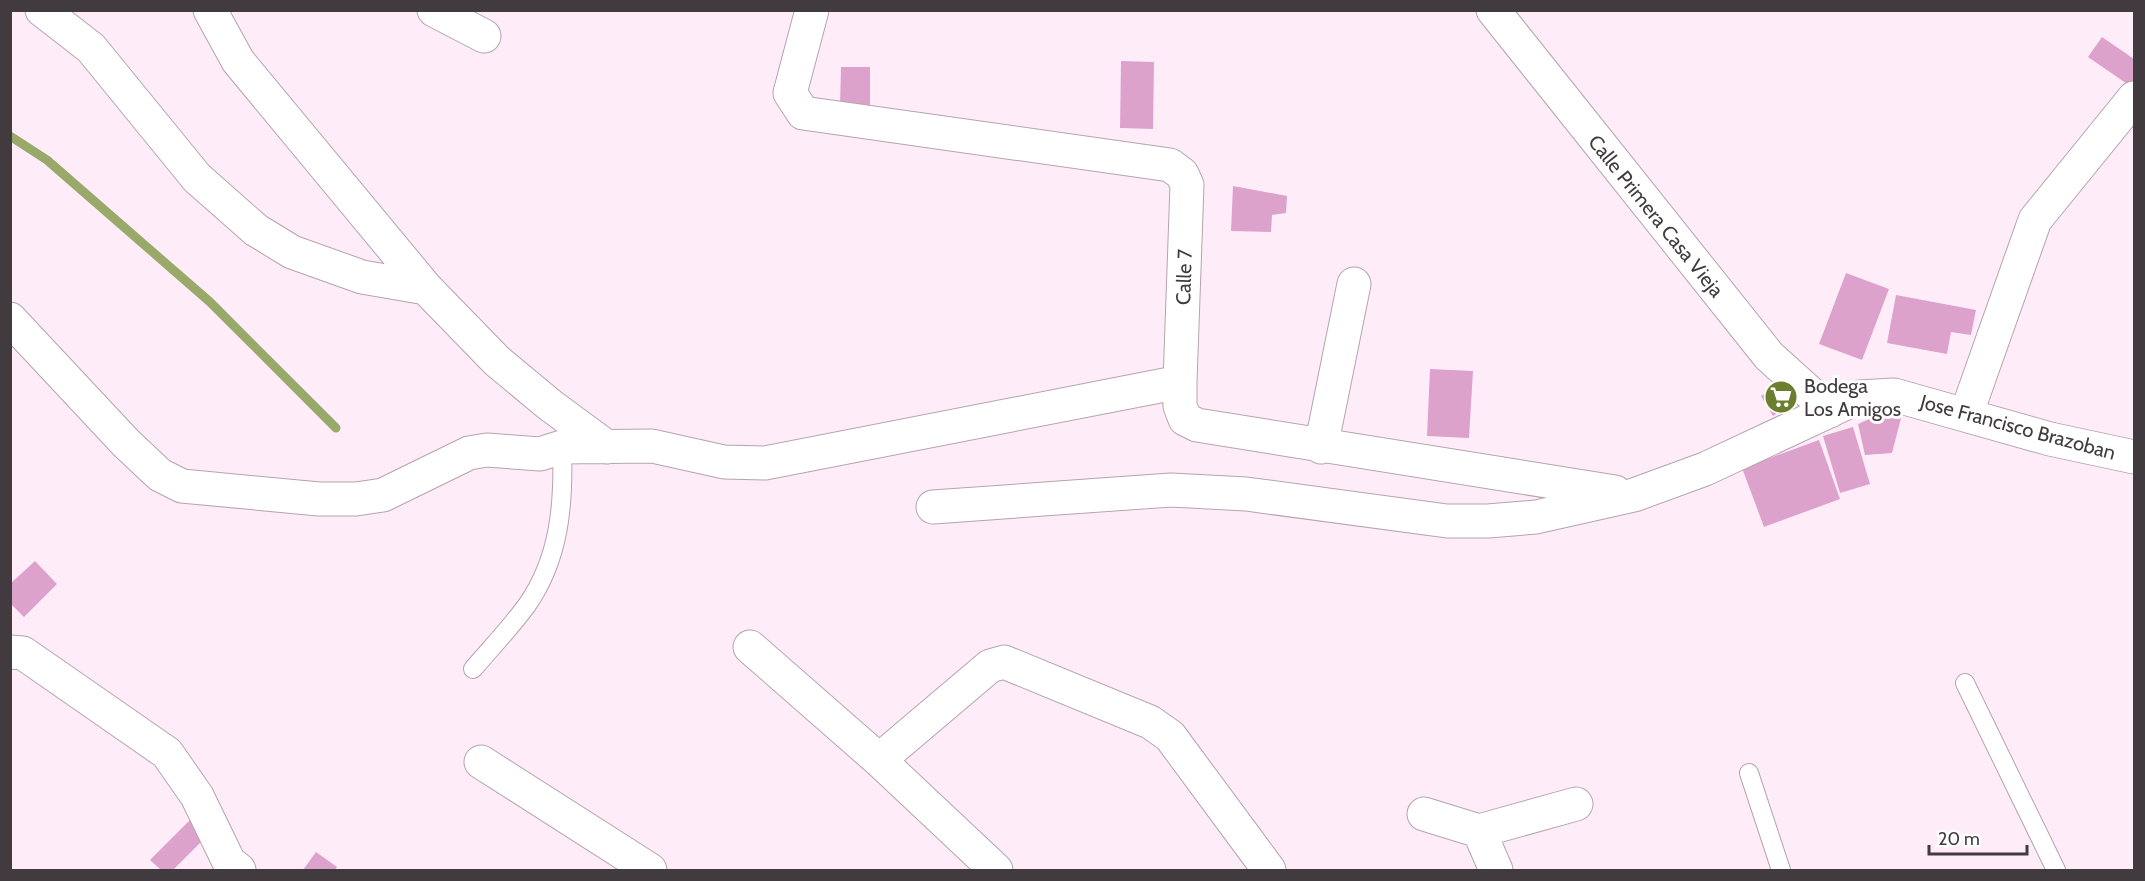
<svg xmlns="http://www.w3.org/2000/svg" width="2145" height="881" font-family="Cabin,sans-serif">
  <rect width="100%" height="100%" fill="#feedf9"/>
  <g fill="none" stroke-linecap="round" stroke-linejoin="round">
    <!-- stream -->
    <path stroke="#98a96a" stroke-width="9" d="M10,136L47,160L210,302L336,428"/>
  </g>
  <!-- building -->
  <path fill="#dca2cc" d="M2102,37L2134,59L2133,88L2088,57Z
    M1121,61L1154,62L1153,129L1120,128Z
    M841,67H870V107L840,106Z
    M1233,186L1287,196L1286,213L1272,215L1271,232L1231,231Z
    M1846,273L1889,289L1862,360L1819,344Z
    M1896,295L1976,310L1971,335L1951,332L1947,354L1887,343Z
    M1430,369L1473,371L1469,438L1427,436Z
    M1789,379L1801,398L1773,416L1761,396Z
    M1905,403L1892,453L1865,455L1858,424Z
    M1853,427L1870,484L1840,493L1823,436Z
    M1819,440L1840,499L1764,527L1742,468Z
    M35,561L57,584L24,617L10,603V584Z
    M192,818L208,835L173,870H161L150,860Z
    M316,852L337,867L335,870H303Z"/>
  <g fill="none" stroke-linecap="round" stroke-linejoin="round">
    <!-- service casing -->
    <g stroke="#b4a4af" stroke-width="20">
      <path id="service" d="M473,669C491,648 511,627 527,605C560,558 564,503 562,447
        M1965,683L2056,870
        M1749,773L1781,870"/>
    </g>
    <!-- minor casing -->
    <g stroke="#b4a4af" stroke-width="35">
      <path id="minor" d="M42,10L91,48L197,178L256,230L292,252L362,277L426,288L497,361L550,405L607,447
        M210,10L238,61L426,288
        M434,10L484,36
        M812,10L790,93L803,113L1170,165L1182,174L1187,185L1180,382V406L1185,419L1197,425L1615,492
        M1493,10L1769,356L1830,411
        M10,319L126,443L160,475L182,486L319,499H356L383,495L469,453L487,450L540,454L562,447L652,446L724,462L765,463L1180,382
        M1966,415L2035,220L2134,98
        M1321,447L1354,284
        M933,507L1171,490L1246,494L1447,521H1488L1536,517L1634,495L1705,469L1859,397L1894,395L2050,439L2134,457
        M750,647L879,760L996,870
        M10,652L23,653L167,753L197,796L229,862L239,870
        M879,760L990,666L1004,662L1150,722L1170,736L1269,870
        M481,762L650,870
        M1424,814L1479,831L1576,804
        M1479,831L1496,870"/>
    </g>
    <!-- service -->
    <use href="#service" stroke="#fff" stroke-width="18"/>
    <!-- minor -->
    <use href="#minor" stroke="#fff" stroke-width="33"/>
  </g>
  <!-- icons -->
  <defs>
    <g id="supermarket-disc" transform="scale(1.725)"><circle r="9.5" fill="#6c7f2f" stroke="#fff"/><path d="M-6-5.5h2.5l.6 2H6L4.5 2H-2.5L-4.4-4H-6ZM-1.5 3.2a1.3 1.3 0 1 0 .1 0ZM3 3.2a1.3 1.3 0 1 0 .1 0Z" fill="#fff"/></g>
  </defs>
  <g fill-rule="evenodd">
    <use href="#supermarket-disc" x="1781" y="397"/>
  </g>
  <g text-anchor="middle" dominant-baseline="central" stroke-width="6" stroke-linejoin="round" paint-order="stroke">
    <!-- street labels -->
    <g font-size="20" fill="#413a3f" stroke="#fff">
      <text transform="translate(1656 216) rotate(51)">Calle Primera Casa Vieja</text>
      <text transform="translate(1184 277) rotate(-88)">Calle 7</text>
      <text transform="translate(2018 427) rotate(15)">Jose Francisco Brazoban</text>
    </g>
    <!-- poi labels -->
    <g font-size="20" fill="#413a3f" stroke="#fff" text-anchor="start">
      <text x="1804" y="386">Bodega<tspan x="1804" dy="23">Los Amigos</tspan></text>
    </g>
  </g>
  <!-- border -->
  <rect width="2145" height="881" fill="none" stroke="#413a3f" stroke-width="24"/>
  <!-- scale -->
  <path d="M1929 845v9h98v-9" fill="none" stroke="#413a3f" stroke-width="3"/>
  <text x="1938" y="845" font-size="18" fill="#413a3f" stroke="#ffffff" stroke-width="4.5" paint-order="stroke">20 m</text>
</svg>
